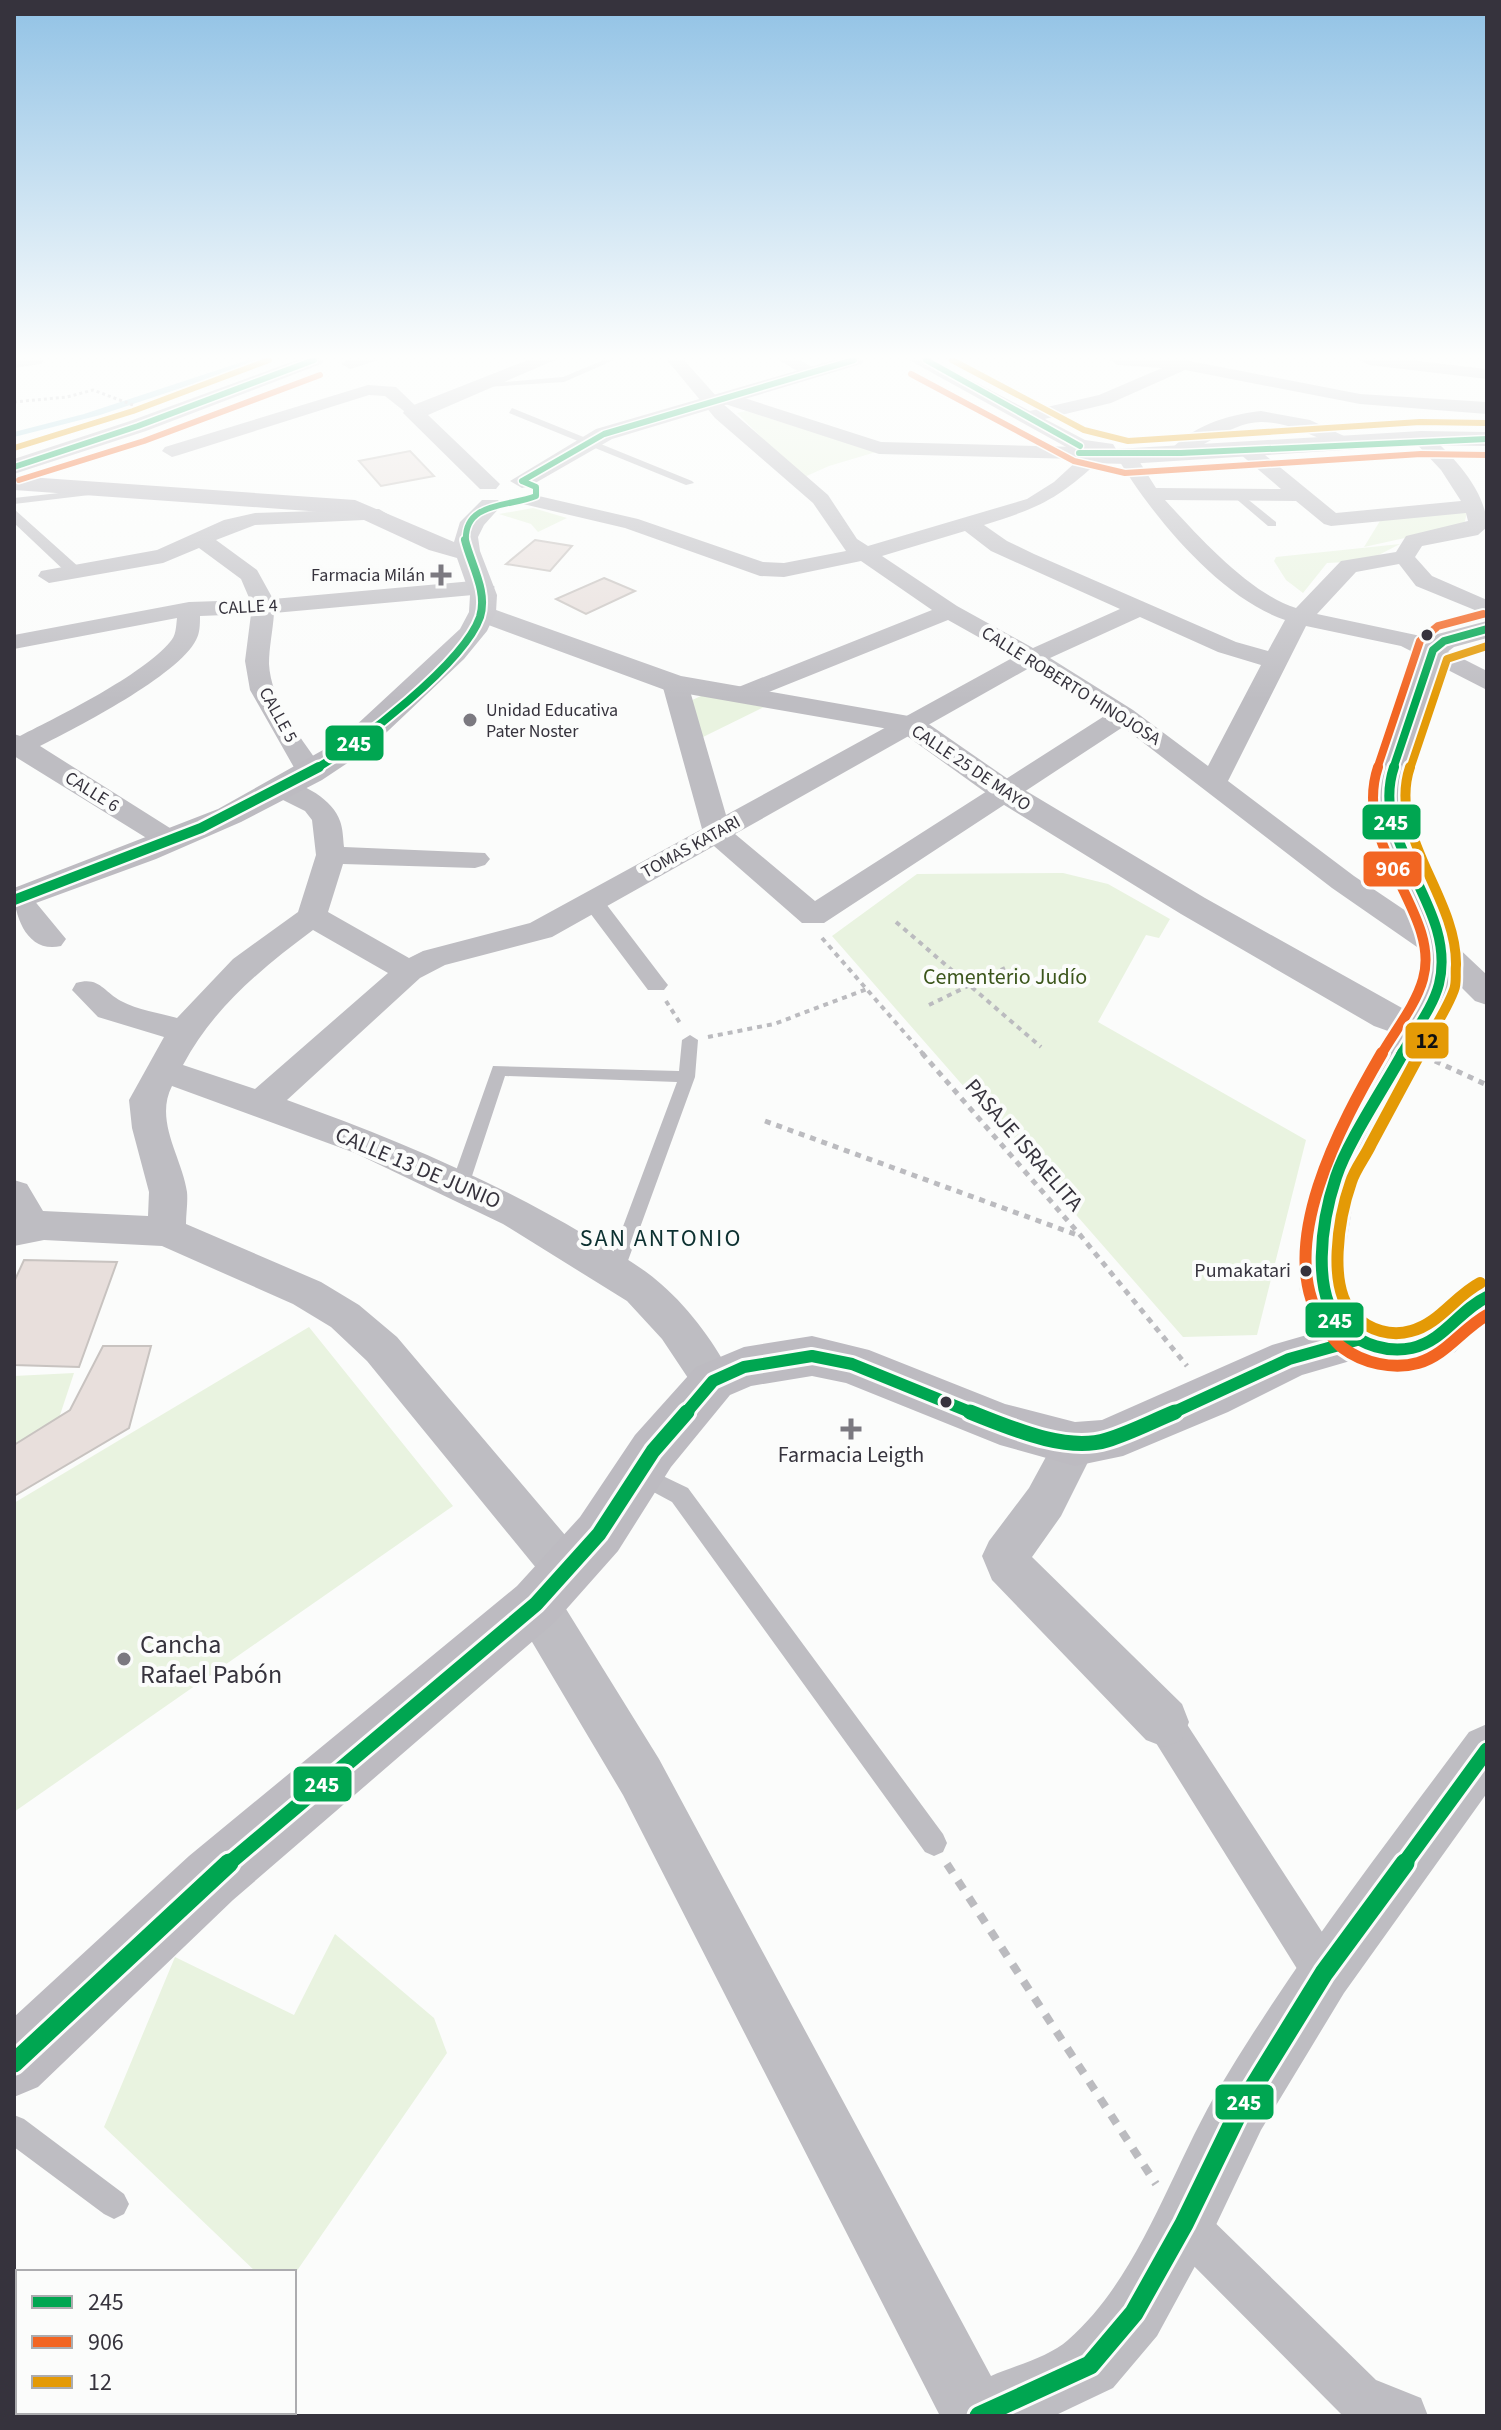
<svg xmlns="http://www.w3.org/2000/svg" width="1501" height="2430" font-family="'Source Sans 3',sans-serif">
  <rect width="100%" height="100%" fill="#fbfcfb"/>
  <!-- green -->
  <path fill="#e9f3e0" d="M746,411L876,452L829,466L802,478L737,413Z
    M533,508L567,518L538,532L531,524L499,514Z
    M1468,508L1464,525L1364,547L1383,516Z
    M1400,544L1367,561L1327,563L1303,593L1286,580L1274,561L1276,557Z
    M703,695L764,707L699,739L688,702Z
    M1063,873L1108,884L1170,919L1159,938L1146,935L1098,1022L1306,1140L1257,1335L1183,1337L832,936L917,874Z
    M309,1327L453,1506L14,1812V1503Z
    M74,1373L50,1445L14,1446V1376Z
    M335,1934L434,2018L447,2053L294,2275V2272H256L104,2127L175,1957L294,2015Z"/>
  <!-- water -->
  <path fill="#b0d6e0" d="M248,360H265L100,415L14,437V432L84,414Z"/>
  <!-- building -->
  <path fill="#e8dfdc" stroke="#c8c3c0" stroke-width="2" d="M410,451L434,476L381,486L359,461Z
    M535,540L572,546L550,571L506,564Z
    M604,578L635,591L586,614L556,599Z
    M24,1260L117,1262L79,1367L14,1365V1282Z
    M103,1346H151L129,1428L14,1496V1445L70,1410Z"/>
  <g fill="none" stroke-linecap="round" stroke-linejoin="round">
    <!-- path-far3 -->
    <path stroke="#bbbbbf" stroke-width="3" stroke-dasharray="3 3" stroke-linecap="butt" d="M14,402L67,397L93,390L133,405"/>
    <!-- path-far2 -->
    <path stroke="#bbbbbf" stroke-width="4" stroke-dasharray="5 5" stroke-linecap="butt" d="M896,922L1041,1047
      M822,938L924,1055
      M666,1001L680,1023
      M929,1005L1005,968
      M708,1037L774,1024L867,989"/>
    <!-- path-far1 -->
    <path stroke="#bbbbbf" stroke-width="5" stroke-dasharray="6 6" stroke-linecap="butt" d="M922,1053L1081,1236L1187,1366
      M1435,1061L1487,1085
      M765,1121L1080,1236"/>
    <!-- path -->
    <path stroke="#bbbbbf" stroke-width="8" stroke-dasharray="10 10" stroke-linecap="butt" d="M947,1864L1156,2184"/>
    <!-- service -->
    <path fill="#bebdc2" fill-rule="evenodd" d="M604,360H614L564,382L486,387L482,384L563,377Z
      M512,408L692,481L694,483L686,485L509,413Z
      M95,489L100,492L98,494L14,504V498Z
      M1234,493H1240L1276,522V526H1268L1234,497Z
      M690,1035L698,1040L695,1077L622,1277H608L606,1272L677,1082L505,1076L470,1182L467,1187H455L452,1182L493,1066L679,1071L682,1040Z
      M640,1465L688,1488L943,1834L947,1843L943,1852L934,1856L925,1852L672,1502L633,1481L630,1474L633,1467Z
      M14,2115L24,2119L124,2194L129,2204L124,2214L114,2219L104,2214L14,2147Z"/>
    <!-- pedestrian -->
    <path fill="#bebdc2" fill-rule="evenodd" d="M14,509L81,569V575H69L14,523Z
      M592,894L600,896L664,980L668,985L664,990H648L581,901Z
      M1164,1703L1177,1709L1339,1958L1345,1973L1339,1988L1324,1994L1309,1988L1151,1735L1145,1722L1151,1709Z
      M1184,2201L1200,2208L1376,2380L1421,2398L1428,2416L1342,2415L1168,2240L1161,2224L1168,2208Z"/>
    <!-- minor -->
    <path fill="#bebdc2" fill-rule="evenodd" d="M347,360H378L350,369L341,364Z
      M667,360H684L717,397L726,393L732,394L881,442L1079,447L1102,457L1099,461C1057,500 1038,508 984,525L1007,541L1034,554L1236,642L1268,651L1285,620C1220,598 1151,515 1117,457L1120,453H1134L1156,488L1281,489L1240,454L1237,450L1247,444L1254,446L1336,513L1461,501L1441,470L1411,438L1421,432L1428,434C1453,456 1487,491 1487,527L1478,535L1422,546L1415,557L1432,576L1487,600V615L1416,586L1399,564L1356,572L1317,614L1416,635L1487,671V690L1401,646L1306,626L1228,781L1354,876L1452,942L1487,975V1005L1475,1001L1430,956L1332,888L1123,727L824,923H802L714,846L552,937L445,965L420,978L287,1100C390,1137 491,1179 585,1235C611,1250 639,1264 661,1284C691,1310 717,1346 734,1381L728,1393L713,1399L698,1393L662,1339L627,1301L503,1224L355,1153L172,1086C154,1121 182,1157 187,1192C188,1202 186,1214 186,1224L321,1282L359,1305L397,1337L582,1555L589,1570L582,1585L566,1592L550,1585L367,1361L331,1327L293,1304L162,1246L44,1240L14,1246V1180L27,1184L43,1211L148,1216L149,1192L132,1128L129,1100L164,1037L98,1017L72,990L76,983C99,976 103,991 121,1001C137,1010 160,1013 177,1018L233,959L298,912L316,855L312,820L305,811L271,794L267,788L271,782C294,776 333,798 340,821C343,829 343,838 344,847L485,853L490,859L485,865L475,868L343,864L328,912L409,958L423,951L530,923L702,829L662,684L666,679L675,676L688,684L726,815L1014,657L948,620L754,698H736L732,693L736,688L932,610L861,561L784,577L760,576L625,528L523,504L520,500L530,494L638,519L763,562L784,563L846,551L813,503L715,418ZM722,403L879,454L1079,459L1054,482L1027,499L868,546L857,539L828,495ZM1165,500L1296,501L1324,524L1331,526L1466,513L1468,521L1406,536L1396,552L1341,561L1296,608C1249,593 1199,537 1165,500ZM965,531L991,551L1120,609L1033,648L957,606L882,556ZM1140,617L1218,652L1261,665L1208,766L1133,710L1050,658ZM1031,667L1106,715L815,901L735,834ZM313,930L388,973L255,1089L183,1065C213,1008 262,968 313,930Z
      M779,360H800L820,372L817,376H805Z
      M1110,360H1185L1360,394L1487,402V414L1360,404L1185,370L1111,403L1028,423L1019,417L1021,413L1099,395L1162,368L1118,365Z
      M1360,360H1410L1487,369V379L1369,365Z
      M368,385L396,387L423,413L414,419L385,396L369,395L179,455L172,457L162,451L165,447Z
      M1261,411L1310,420L1361,444L1351,450C1320,442 1295,422 1261,422C1226,422 1186,462 1170,458L1167,454C1190,426 1227,415 1261,411Z
      M379,509L389,515L386,519L255,525L216,540L257,570L273,599L484,580L495,587L484,594L274,613C273,630 269,647 269,664C271,704 304,740 324,772L320,778H300L250,690L245,661L251,614L200,616C200,624 200,633 196,640C179,675 76,728 40,746L181,835L185,841L181,847H161L14,756V734L20,736C61,715 141,676 170,642C176,636 176,627 177,618L14,649V635L189,602L250,600L241,579L199,548L163,563L49,583L38,576L41,571L157,550L224,520L255,513Z
      M14,891L28,893L66,939L61,946C28,954 14,917 14,891Z
      M1075,1425L1090,1431L1097,1444L1061,1516L1032,1557L1182,1704L1189,1722L1182,1740L1164,1747L1146,1740L992,1580L982,1556L989,1541L1029,1488L1060,1431Z
      M536,1582L553,1588L659,1759L991,2376C1014,2366 1049,2357 1068,2340C1141,2276 1172,2166 1221,2085C1295,1961 1383,1848 1469,1732L1487,1724V1793L1344,1993L1261,2130L1206,2246L1157,2336L1113,2388L1054,2416H940L623,1795L519,1620L512,1604L519,1588Z"/>
    <!-- tertiary -->
    <path fill="#bebdc2" fill-rule="evenodd" d="M528,360H555L428,415L500,484L496,489H480L403,413L406,408Z
      M485,606L681,676L920,718L1018,786L1205,898L1402,1008L1430,1019L1435,1028L1430,1037L1416,1041L1374,1026L1181,914L996,800L900,731L665,690L475,620L471,614L475,608Z"/>
    <!-- secondary -->
    <path fill="#bdbbc1" fill-rule="evenodd" d="M14,360H44L41,364L14,368Z
      M297,360H324L321,364L146,431L14,474V459L130,421Z
      M834,360H864L861,364L612,439L530,486L522,488L510,481L596,429Z
      M909,360H933L1085,440L1113,444L1116,449L1421,431L1487,432V446L1421,445L1127,464L1089,463L1069,457L1068,448Z
      M14,476L355,500L454,542L460,522L482,500H498L502,505L484,525L478,537L480,551L497,595L496,612L487,631L464,659L370,748L322,780L241,822L156,859L14,911V888L218,809L339,741L460,629L469,612L470,595L457,558L429,550L351,514L14,490Z
      M1487,621V638L1454,647L1446,653L1403,787L1409,828L1445,907L1459,947L1458,985L1357,1177L1343,1264L1346,1291L1353,1308L1373,1325L1386,1329L1421,1324L1456,1291L1487,1279V1319L1455,1352L1429,1362L1412,1368L1386,1369L1357,1359L1302,1375L1228,1412L1123,1456L1075,1466L1000,1445L846,1383L812,1376L751,1386L730,1395L671,1467L618,1551L555,1622L233,1900L38,2087L14,2097V2017L189,1856L517,1586L580,1517L635,1435L696,1367L744,1347L812,1336L869,1350L1005,1404L1075,1422L1102,1420L1272,1345L1317,1332L1300,1291L1297,1264L1315,1177L1420,985L1423,947L1410,907L1376,828L1371,787L1423,644L1434,635Z"/>
    <!-- bus-1-far5 casing -->
    <g stroke="#fbfcfb" stroke-width="9">
      <path id="bus-1-far5" d="M926,360L1080,446
        M1079,453H1181L1487,439
        M14,467L138,426L314,360
        M522,481L604,434L854,360
        M466,542C463,501 510,507 536,496V487L522,481"/>
    </g>
    <!-- bus-1-far4 casing -->
    <g stroke="#fbfcfb" stroke-width="12">
      <path id="bus-1-far4" d="M315,769C358,745 464,663 480,617C488,591 471,565 465,540
        M1393,769L1433,650L1444,641L1487,629"/>
    </g>
    <!-- bus-1-far3 casing -->
    <g stroke="#fbfcfb" stroke-width="15">
      <path id="bus-1-far3" d="M1394,767C1368,844 1458,906 1439,984C1433,1008 1413,1033 1401,1055
        M14,900L201,828L319,767"/>
    </g>
    <!-- bus-1-far2 casing -->
    <g stroke="#fbfcfb" stroke-width="18">
      <path id="bus-1-far2" d="M1403,1053C1384,1088 1348,1141 1336,1177C1322,1219 1309,1296 1345,1329C1362,1345 1388,1353 1412,1348C1444,1341 1459,1310 1487,1297
        M685,1414L713,1381L744,1367L812,1356L852,1364L975,1414
        M1170,1414L1289,1359L1357,1340"/>
    </g>
    <!-- bus-1-far1 casing -->
    <g stroke="#fbfcfb" stroke-width="21">
      <path id="bus-1-far1" d="M970,1412C1009,1427 1065,1453 1107,1440C1130,1433 1153,1421 1175,1412
        M227,1865L536,1604L599,1534L653,1451L687,1412
        M1403,1865L1487,1750"/>
    </g>
    <!-- bus-1 casing -->
    <g stroke="#fbfcfb" stroke-width="25">
      <path id="bus-1" d="M14,2063L229,1863
        M979,2416L1090,2365L1134,2313L1184,2224L1240,2109L1324,1973L1405,1863"/>
    </g>
    <!-- bus-2-far3 casing -->
    <g stroke="#fbfcfb" stroke-width="9">
      <path id="bus-2-far3" d="M911,374L1074,461L1125,473L1421,454L1487,455
        M19,480L144,441L320,375"/>
    </g>
    <!-- bus-2-far2 casing -->
    <g stroke="#fbfcfb" stroke-width="12">
      <path id="bus-2-far2" d="M1377,769L1420,641L1438,626L1483,614"/>
    </g>
    <!-- bus-2-far1 casing -->
    <g stroke="#fbfcfb" stroke-width="15">
      <path id="bus-2-far1" d="M1378,767C1351,847 1442,913 1423,979C1416,1005 1394,1032 1381,1055"/>
    </g>
    <!-- bus-2 casing -->
    <g stroke="#fbfcfb" stroke-width="18">
      <path id="bus-2" d="M1382,1053C1342,1122 1272,1249 1324,1325C1330,1333 1335,1343 1343,1348C1363,1363 1393,1370 1418,1363C1446,1355 1462,1329 1487,1315"/>
    </g>
    <!-- bus-3-far3 casing -->
    <g stroke="#fbfcfb" stroke-width="9">
      <path id="bus-3-far3" d="M952,360L1084,430L1128,441L1420,422L1487,423
        M14,448L133,411L269,360"/>
    </g>
    <!-- bus-3-far2 casing -->
    <g stroke="#fbfcfb" stroke-width="12">
      <path id="bus-3-far2" d="M1410,769L1447,659L1487,646"/>
    </g>
    <!-- bus-3-far1 casing -->
    <g stroke="#fbfcfb" stroke-width="15">
      <path id="bus-3-far1" d="M1410,767C1387,835 1457,896 1456,965C1455,973 1457,983 1454,990C1446,1012 1430,1034 1419,1055"/>
    </g>
    <!-- bus-3 casing -->
    <g stroke="#fbfcfb" stroke-width="18">
      <path id="bus-3" d="M1420,1053C1404,1083 1387,1114 1371,1144C1365,1157 1355,1169 1351,1182C1339,1216 1326,1289 1355,1316C1369,1330 1391,1337 1411,1331C1439,1324 1455,1296 1480,1283"/>
    </g>
    <!-- bus-1-far5 -->
    <use href="#bus-1-far5" stroke="#00a651" stroke-width="6"/>
    <!-- bus-1-far4 -->
    <use href="#bus-1-far4" stroke="#00a651" stroke-width="8"/>
    <!-- bus-1-far3 -->
    <use href="#bus-1-far3" stroke="#00a651" stroke-width="10"/>
    <!-- bus-1-far2 -->
    <use href="#bus-1-far2" stroke="#00a651" stroke-width="12"/>
    <!-- bus-1-far1 -->
    <use href="#bus-1-far1" stroke="#00a651" stroke-width="15"/>
    <!-- bus-1 -->
    <use href="#bus-1" stroke="#00a651" stroke-width="19"/>
    <!-- bus-2-far3 -->
    <use href="#bus-2-far3" stroke="#f26522" stroke-width="6"/>
    <!-- bus-2-far2 -->
    <use href="#bus-2-far2" stroke="#f26522" stroke-width="8"/>
    <!-- bus-2-far1 -->
    <use href="#bus-2-far1" stroke="#f26522" stroke-width="10"/>
    <!-- bus-2 -->
    <use href="#bus-2" stroke="#f26522" stroke-width="12"/>
    <!-- bus-3-far3 -->
    <use href="#bus-3-far3" stroke="#e49a06" stroke-width="6"/>
    <!-- bus-3-far2 -->
    <use href="#bus-3-far2" stroke="#e49a06" stroke-width="8"/>
    <!-- bus-3-far1 -->
    <use href="#bus-3-far1" stroke="#e49a06" stroke-width="10"/>
    <!-- bus-3 -->
    <use href="#bus-3" stroke="#e49a06" stroke-width="12"/>
  </g>
  <!-- sky -->
  <linearGradient id="sky" x2="0" y2="1"><stop stop-color="#91c2e5"/><stop offset="0.51" stop-color="#fdfefd"/><stop offset="1" stop-color="#fdfefd" stop-opacity="0"/></linearGradient>
  <rect width="1501" height="700" fill="url(#sky)"/>
  <!-- markers -->
  <g fill="#7b7980" stroke="#fbfcfb" stroke-width="3">
    <path d="M437 563h8v8h8v8h-8v8h-8v-8h-8v-8h8z"/>
    <circle cx="470" cy="720" r="8"/>
    <path d="M847 1417h8v8h8v8h-8v8h-8v-8h-8v-8h8z"/>
    <circle cx="124" cy="1659" r="8"/>
  </g>
  <g fill="#36333d" stroke="#fbfcfb" stroke-width="3">
    <circle cx="1427" cy="635" r="7"/>
    <circle cx="1306" cy="1271" r="7"/>
    <circle cx="946" cy="1402" r="7"/>
  </g>
  <g text-anchor="middle" dominant-baseline="central" stroke-width="8" stroke-linejoin="round" paint-order="stroke">
    <!-- far-poi labels -->
    <g font-size="18" fill="#36333d" stroke="#fbfcfb" text-anchor="end">
      <text x="425" y="575">Farmacia Milán</text>
      <text x="486" y="710" text-anchor="start">Unidad Educativa<tspan x="486" dy="21">Pater Noster</tspan></text>
    </g>
    <!-- far-street labels -->
    <g font-size="18" fill="#36333d" stroke="#fbfcfb">
      <text transform="translate(248 607) rotate(-3)">CALLE 4</text>
      <text transform="translate(1071 686) rotate(32)">CALLE ROBERTO HINOJOSA</text>
      <text transform="translate(278 715) rotate(61)">CALLE 5</text>
      <text transform="translate(971 768) rotate(34)">CALLE 25 DE MAYO</text>
      <text transform="translate(92 792) rotate(32)">CALLE 6</text>
      <text transform="translate(691 847) rotate(-29)">TOMAS KATARI</text>
    </g>
    <!-- bus labels -->
    <g font-size="20" fill="#36333d" stroke="#fbfcfb" text-anchor="end">
      <text x="1291" y="1271">Pumakatari</text>
    </g>
    <!-- park labels -->
    <g font-size="22" fill="#3c561c" stroke="#fbfcfb">
      <text x="1005" y="977">Cementerio Judío</text>
    </g>
    <!-- street labels -->
    <g font-size="22" fill="#36333d" stroke="#fbfcfb">
      <text transform="translate(1024 1145) rotate(49)">PASAJE ISRAELITA</text>
      <text transform="translate(418 1168) rotate(23)">CALLE 13 DE JUNIO</text>
    </g>
    <!-- poi labels -->
    <g font-size="22" fill="#36333d" stroke="#fbfcfb">
      <text x="851" y="1455">Farmacia Leigth</text>
    </g>
    <!-- neighbourhood labels -->
    <g font-size="24" letter-spacing="2" fill="#0c3030" stroke="#fbfcfb">
      <text x="661" y="1238">SAN ANTONIO</text>
    </g>
    <!-- near-poi labels -->
    <g font-size="26" fill="#36333d" stroke="#fbfcfb" text-anchor="start">
      <text x="140" y="1644">Cancha<tspan x="140" dy="30">Rafael Pabón</tspan></text>
    </g>
  </g>
  <g stroke="#fbfcfb" stroke-width="3">
    <rect x="324" y="724" width="61" height="38" rx="8" fill="#00a651"/>
    <rect x="1361" y="803" width="61" height="38" rx="8" fill="#00a651"/>
    <rect x="1362" y="850" width="61" height="38" rx="8" fill="#f26522"/>
    <rect x="1404" y="1021" width="46" height="39" rx="8" fill="#e49a06"/>
    <rect x="1304" y="1301" width="61" height="38" rx="8" fill="#00a651"/>
    <rect x="292" y="1765" width="61" height="38" rx="8" fill="#00a651"/>
    <rect x="1214" y="2083" width="61" height="38" rx="8" fill="#00a651"/>
  </g>
  <g font-size="22" text-anchor="middle" font-weight="bold" fill="#fff">
    <text x="354" y="751">245</text>
    <text x="1391" y="830">245</text>
    <text x="1393" y="876">906</text>
    <text x="1335" y="1328">245</text>
    <text x="322" y="1792">245</text>
    <text x="1244" y="2110">245</text>
  </g>
  <g font-size="22" text-anchor="middle" font-weight="bold" fill="#111">
    <text x="1427" y="1048">12</text>
  </g>
  <!-- border -->
  <rect width="1501" height="2430" fill="none" stroke="#36333d" stroke-width="32"/>
  <!-- legend -->
  <rect x="16" y="2270" width="280" height="144" fill="#fbfcfb" stroke="#acacaf" stroke-width="2"/>
  <rect x="32" y="2296" width="40" height="12" fill="#00a651" stroke="#acacaf" stroke-width="2"/>
  <text x="88" y="2310" font-size="24" fill="#36333d">245</text>
  <rect x="32" y="2336" width="40" height="12" fill="#f26522" stroke="#acacaf" stroke-width="2"/>
  <text x="88" y="2350" font-size="24" fill="#36333d">906</text>
  <rect x="32" y="2376" width="40" height="12" fill="#e49a06" stroke="#acacaf" stroke-width="2"/>
  <text x="88" y="2390" font-size="24" fill="#36333d">12</text>
</svg>
